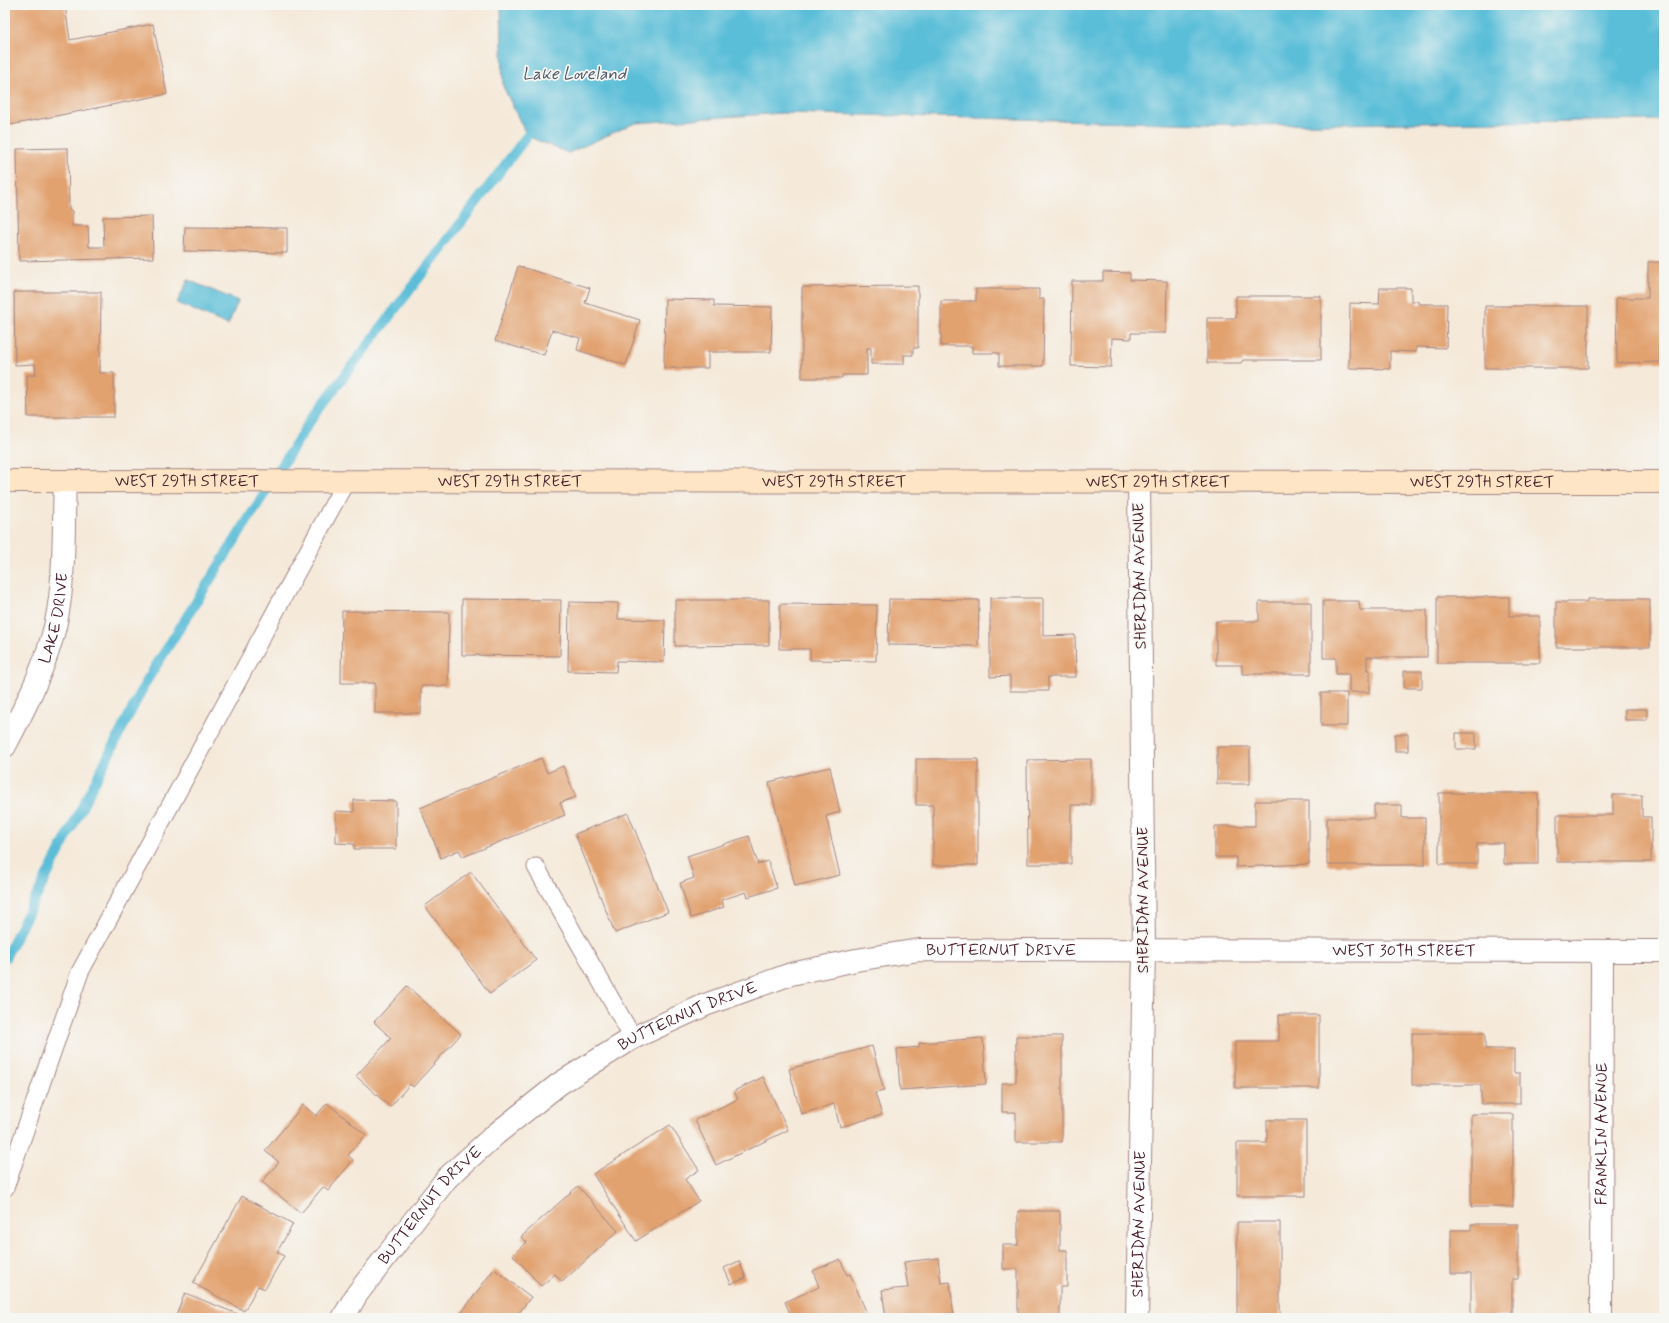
<svg xmlns="http://www.w3.org/2000/svg" width="1669" height="1323" font-family="Mynerve,sans-serif">
  <rect width="100%" height="100%" fill="#f6f6f2"/>
  <filter id="ink" filterUnits="userSpaceOnUse"><feTurbulence type="fractalNoise" baseFrequency=".025" numOctaves="2"/><feDisplacementMap in="SourceGraphic" scale="8" xChannelSelector="R" yChannelSelector="G"/><feConvolveMatrix kernelMatrix="1 2 1 2 8 2 1 2 1" color-interpolation-filters="sRGB"/></filter>
  <filter id="wash" filterUnits="userSpaceOnUse"><feTurbulence type="fractalNoise" baseFrequency=".012" numOctaves="4" result="noise"/><feDisplacementMap in="SourceGraphic" scale="16" xChannelSelector="R" yChannelSelector="G"/><feGaussianBlur stdDeviation="0.9" result="paint"/><feColorMatrix in="noise" values="0 0 0 0 0 0 0 0 0 0 0 0 0 0 0 0 0 1.4 0 .05"/><feComposite in="paint" operator="in"/></filter>
  <g filter="url(#wash)">
    <rect width="100%" height="100%" fill="#f5e9d9"/>
    <!-- water -->
    <path fill="#5abed8" stroke="#526e82" d="M501,5H1664V120L1245,125L783,113L635,123L568,153L527,136L503,86Z
      M188,280L238,301L228,325L177,303Z"/>
    <g fill="none" stroke-linecap="round" stroke-linejoin="round">
      <!-- stream -->
      <path stroke="#5abed8" stroke-width="10" d="M5,958L147,680L310,421L527,136"/>
    </g>
    <g id="blocks">
      <!-- building -->
      <path fill="#e2a26f" d="M5,5H65L70,40L153,24L167,94L5,126Z
        M68,148L69,210L72,211V226H88L89,247H104L103,217L152,216L153,258L19,261L17,149Z
        M185,227L287,228V253L184,251Z
        M1648,262H1664V362L1617,363L1616,298H1648Z
        M518,266L590,288L585,303L640,320L626,365L577,350L580,338L552,330L544,355L495,341Z
        M1103,272L1130,273V280L1167,281L1166,333H1131V339L1112,338L1111,367L1071,366L1072,281H1103Z
        M918,286V348H913V355H904V364H871V348H867V375H842V378H802V287Z
        M1380,288H1411V301H1418V304H1447L1446,348L1416,347V352L1390,351V369L1349,368L1350,303L1379,304Z
        M976,289H1039V299H1044L1043,366H999V353H972V346H941V301H976Z
        M14,292H101L100,373H114V417H28L27,375H36L35,364L15,365Z
        M1236,296H1321V360H1243L1241,363H1207V318H1236Z
        M665,299L714,300V306L772,307L771,352H708V368H664Z
        M1485,306H1588V368H1485Z
        M1437,597H1509V616H1540V663H1437Z
        M990,598H1043V636L1075,635L1076,677H1048V691H1010V676L990,677Z
        M462,599L561,600L560,656L462,655Z
        M889,599L979,600L978,646L888,645Z
        M1587,599H1650V647H1556V602H1587Z
        M675,600H769V645L675,646Z
        M1323,601H1359L1360,610H1427V657H1367V670H1370V692H1349V674H1336V658H1323Z
        M569,602L618,603V619L665,620L664,662L617,661L616,672L568,671Z
        M1259,602H1311V674H1242V665H1216V621H1259Z
        M780,604L877,605L876,661L810,660V649H779Z
        M342,611L449,612L448,686H421V713H375V683H341Z
        M1404,671H1422V688H1404Z
        M1321,693H1347V726H1321Z
        M1625,709H1647V720H1625Z
        M1456,733H1476V749H1456Z
        M1395,734H1408V751H1395Z
        M1217,747H1250V784H1217Z
        M541,758L547,773L563,766L576,797L560,803L565,815L463,857L459,850L441,858L420,808Z
        M916,759H978V865H933V805H916Z
        M1091,759V805H1071V864H1028L1027,760Z
        M830,767L840,812L826,816L840,875L795,886L769,782Z
        M1439,793H1538V864H1504V843H1477V864H1439Z
        M1613,795H1642V817H1651V862H1557V815H1613Z
        M354,800L396,801V849H354V844L336,843V811L354,812Z
        M1255,801H1309V864L1236,867V857H1215V826H1255Z
        M1374,805H1402V818H1425V865H1327V818H1374Z
        M628,813L668,912L615,933L575,834Z
        M749,836L758,864L768,861L777,888L748,897L746,892L721,900L724,907L691,918L680,883L694,878L687,856Z
        M471,872L536,960L490,994L425,906Z
        M407,986L461,1034L413,1087L410,1084L390,1107L356,1076L391,1038L374,1022Z
        M1279,1015H1319V1088H1235V1041H1279Z
        M1412,1033H1485V1049H1514V1073H1520V1104H1481V1085H1412Z
        M1016,1036H1062V1142H1016V1112H1002V1083H1016Z
        M983,1038L986,1084L900,1090L897,1049L919,1047V1043Z
        M872,1046L884,1091L875,1093L882,1115L840,1127L834,1104L801,1114L789,1069Z
        M763,1077L788,1130L716,1165L695,1120L738,1099L734,1091Z
        M327,1103L366,1135L348,1155L353,1160L328,1191L323,1187L301,1213L262,1182L279,1162L265,1151L303,1105L316,1116Z
        M1471,1114H1513V1207H1471Z
        M1267,1120H1306V1196H1237V1143H1267Z
        M670,1125L699,1170L685,1179L699,1201L636,1241L593,1174Z
        M578,1186L618,1231L562,1282L555,1274L541,1286L513,1255L527,1242L521,1237Z
        M242,1196L293,1224L277,1252L284,1256L265,1289L258,1286L244,1311L193,1283Z
        M1018,1211H1060V1250H1067V1287H1060V1317H1018V1269H1003V1245H1018Z
        M1237,1222H1280V1318H1237Z
        M1471,1224H1518V1279H1512V1316H1471V1273H1451V1230H1471Z
        M938,1258L941,1283L950,1282L954,1318H886L882,1290L908,1288L904,1262Z
        M840,1259L847,1275L850,1274L869,1318H792L785,1302L819,1287L813,1271Z
        M739,1261L746,1278L731,1284L724,1268Z
        M494,1269L531,1297L515,1318H452L456,1313L459,1316Z
        M185,1293L240,1315L239,1318H175Z"/>
    </g>
  </g>
  <g filter="url(#ink)">
    <use href="#blocks" fill-opacity="0" stroke="#a08482" stroke-width="1"/>
    <g fill="none" stroke-linecap="round" stroke-linejoin="round">
      <!-- lane casing -->
      <g stroke="#a08482" stroke-width="19">
        <path id="lane" d="M536,867L633,1038
          M5,1188L80,972L346,481"/>
      </g>
      <!-- street casing -->
      <g stroke="#a08482" stroke-width="24">
        <g id="street">
          <path id="s1" d="M5,746C23,712 41,676 52,638C66,592 63,529 65,481"/>
          <path id="s2" d="M343,1318L357,1294L447,1178L496,1134L559,1084L633,1038L705,1005L791,974L856,960L919,950L1664,951"/>
          <path id="s3" d="M1137,1318L1144,951L1139,482"/>
          <path id="s4" d="M1601,1318L1602,951"/>
        </g>
      </g>
      <!-- secondary casing -->
      <g stroke="#a08482" stroke-width="24">
        <g id="secondary">
          <path id="s5" d="M5,481L1664,482"/>
        </g>
      </g>
      <!-- lane -->
      <use href="#lane" stroke="#fff" stroke-width="17"/>
      <!-- street -->
      <use href="#street" stroke="#fff" stroke-width="22"/>
      <!-- secondary -->
      <use href="#secondary" stroke="#fee5c5" stroke-width="22"/>
    </g>
  </g>
  <g text-anchor="middle" dominant-baseline="central" stroke-width="3.5" stroke-linejoin="round" paint-order="stroke">
    <!-- street labels -->
    <g font-size="16" fill="#4a1f2b" stroke="#f6f6f2">
      <text stroke="none"><textPath href="#s5" startOffset="182">WEST 29TH STREET</textPath></text>
      <text stroke="none"><textPath href="#s5" startOffset="505">WEST 29TH STREET</textPath></text>
      <text stroke="none"><textPath href="#s5" startOffset="829">WEST 29TH STREET</textPath></text>
      <text stroke="none"><textPath href="#s5" startOffset="1153">WEST 29TH STREET</textPath></text>
      <text stroke="none"><textPath href="#s5" startOffset="1477">WEST 29TH STREET</textPath></text>
      <text transform="translate(1140 576) rotate(-91)">SHERIDAN AVENUE</text>
      <text stroke="none"><textPath href="#s1" startOffset="138">LAKE DRIVE</textPath></text>
      <text transform="translate(1143 900) rotate(-90)">SHERIDAN AVENUE</text>
      <text stroke="none"><textPath href="#s2" startOffset="791">BUTTERNUT DRIVE</textPath></text>
      <text stroke="none"><textPath href="#s2" startOffset="1194">WEST 30TH STREET</textPath></text>
      <text stroke="none"><textPath href="#s2" startOffset="467">BUTTERNUT DRIVE</textPath></text>
      <text stroke="none"><textPath href="#s4" startOffset="184">FRANKLIN AVENUE</textPath></text>
      <text stroke="none"><textPath href="#s2" startOffset="143">BUTTERNUT DRIVE</textPath></text>
      <text stroke="none"><textPath href="#s3" startOffset="94">SHERIDAN AVENUE</textPath></text>
    </g>
    <!-- water labels -->
    <g font-size="17" font-style="italic" fill="#505768" stroke="#f6f6f2">
      <text x="574" y="74">Lake Loveland</text>
    </g>
  </g>
  <!-- margin -->
  <rect width="1669" height="1323" fill="none" stroke="#f6f6f2" stroke-width="20"/>
</svg>
